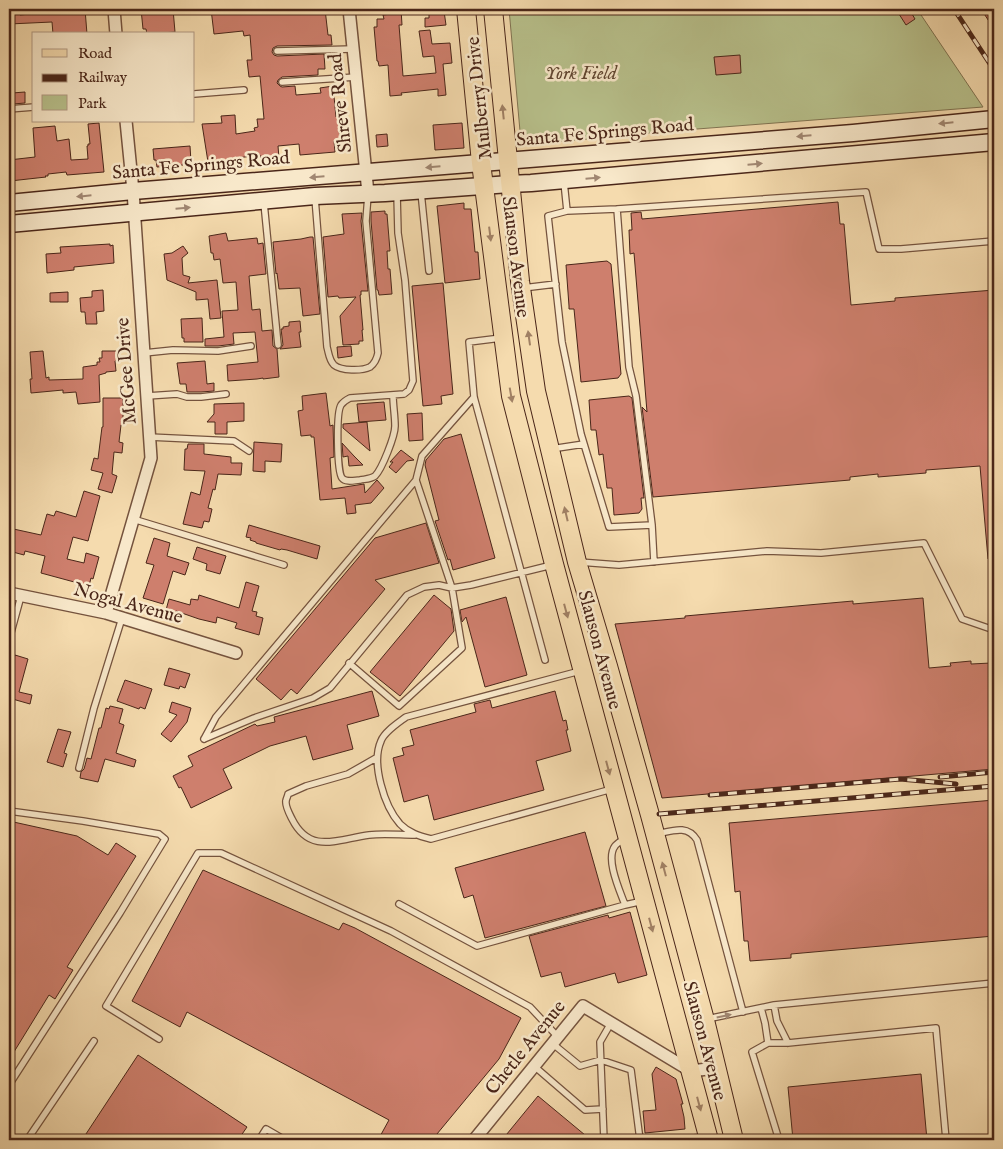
<svg xmlns="http://www.w3.org/2000/svg" width="1003" height="1149" font-family="'IM FELL English',serif">
  <rect width="100%" height="100%" fill="#f5dbae"/>
  <filter id="stains"><feTurbulence type="fractalNoise" baseFrequency=".004" numOctaves="4"/><feColorMatrix values="0 0 0 0 .2 0 0 0 0 .09 0 0 0 0 .02 0 0 0 .5 -.17"/></filter>
  <radialGradient id="worn" r=".72"><stop offset=".6" stop-color="#630" stop-opacity="0"/><stop offset="1" stop-color="#630" stop-opacity=".3"/></radialGradient>
  <!-- green -->
  <path fill="#b8c18c" stroke="#817452" d="M509,9H917L983,107L671,131L535,144L523,137L520,131Z"/>
  <!-- building -->
  <path fill="#ce7f6d" stroke="#4a2619" d="M53,9H85L87,34H53L52,22L9,24V11L19,10L20,15L41,13V11H53Z
    M141,9H173L175,32L147,34L146,29H143Z
    M211,9H325L328,35H331L332,45L277,46L273,48L272,52L274,55L277,56L324,54L325,69H318V75L282,77L278,80L277,83L280,86L282,87L295,86L296,95L321,93L320,88L333,86L336,117L338,116L340,140L334,141L335,152L300,155L299,144L278,146L279,158L261,159L260,155L237,158V160L208,162L202,124L222,123L221,116L235,115L236,134L255,131L254,128L258,127L257,119H264L260,76L249,77L247,60H252L250,35L244,36L243,31L214,34Z
    M391,9H401L402,25H399L403,76L436,73L434,56L423,57L419,31L430,30L432,44L450,43L452,63L443,64L446,95L438,96V89L401,93L402,95L390,96L388,65L379,66L378,61H377L374,27H377V19H384L383,15L391,14Z
    M907,9H909L915,19L906,25L899,14Z
    M981,9H994V29Z
    M444,11L446,25L425,27V18H429V12Z
    M740,55L741,73L716,75L714,57Z
    M25,92V103L13,104L12,93Z
    M99,123L104,172L67,175L66,172L48,174V176H45L46,177L10,181L9,160L35,157L33,128L55,126L57,141L69,139L71,160L88,159L87,146H88V144H90L88,124Z
    M462,123L464,148L435,150L433,125Z
    M387,134L388,146L377,147L376,135Z
    M190,146L191,162L183,163V165L157,167L156,160H154L153,149Z
    M838,202L840,224H844L851,305L895,301V298L994,290V558L988,559L980,466L926,470V473L878,477V474L850,477V480L653,497L642,407L647,412L634,253L630,254L629,230H632L631,213L641,212L642,219Z
    M464,203V209H471L475,252H478L480,279L445,283L437,206Z
    M385,211V214H387L390,251H387L388,269H390L392,294L379,295L378,290H377L371,221V212Z
    M362,213L361,221L368,291H361V295H360L363,330H362L363,341H359V344L343,345L340,316L356,297L339,298L338,296L328,297L323,237L344,234L342,214Z
    M226,233L228,241L257,238L258,244L263,243L266,274L249,276L252,310L260,309L262,331L272,330L273,346L277,349L279,377L263,379V378L257,379L228,381L227,365L258,362L255,332L233,333L234,344L218,346H205V339L224,337L222,311L238,310L236,282L223,283L220,259L214,260L213,253H211L209,236Z
    M310,237H313L320,314L303,316L300,288L279,289L277,273L276,274L273,242L301,239Z
    M110,244V246L113,245L114,263L74,267V270L47,273L46,254L61,253L60,247Z
    M183,246L188,253L182,258L183,275L190,277L188,283L217,280L221,318L210,319L208,299L196,300V292L167,280L164,254L172,253Z
    M607,261L611,264L621,374L618,378L581,382L574,309H569V306L566,265Z
    M443,283L453,394L441,396L442,404L423,406L412,286Z
    M103,290L104,311L96,312L97,324H86L85,312H81L80,298L92,297V291Z
    M68,292V302H50V293Z
    M202,318L203,342H184V338H182L181,319Z
    M300,321L301,332H299L301,347L280,349L283,345L281,329H283V327L289,326V322Z
    M351,346L352,356L338,358L337,347Z
    M43,351L46,378L49,377V380L83,379V367L97,365V362H100L99,358H102V351H118V361H115L116,371L106,372V373L99,375L100,402L78,404L76,392L63,393V390L31,393L30,379H32L30,352Z
    M205,361L207,384L214,383V391L201,392H187L186,384H180L177,363Z
    M326,393L330,426L333,425L334,457L330,458L332,489L364,484L365,493L377,480L384,488L371,503L355,505L356,513L347,514L345,498L320,500L314,437H311V435L301,436L298,411L303,410L302,396Z
    M629,396L632,398L644,498H641L642,509L639,513L614,515L612,488H607L603,454L599,455L596,430H591L589,400Z
    M103,398H123V425H121L119,442L123,443L122,453L114,452L112,474L117,476L112,493L98,489L103,473L91,470L94,458L98,459L102,427H103Z
    M384,402L386,420L359,422L357,404Z
    M244,403V421L227,422V434H215V422H207L214,414V404Z
    M422,413L423,440L409,441L407,414Z
    M367,422L370,451L343,428V424Z
    M461,434L495,558L453,570L450,559L448,560L435,521L439,520L425,465L426,460L444,439Z
    M254,442L282,444L281,462L265,461V472L253,471Z
    M342,443L354,456L363,465L349,466L348,456L343,457Z
    M188,444H204V454L231,457V463H242L241,475L218,474L215,490L213,489L208,508L212,509L209,522L204,521L202,528L183,524L191,492L200,495L205,471L184,470L185,449H187Z
    M401,450L414,460L407,461L396,473L389,467L393,462H390Z
    M84,491L100,496L88,541L73,537L67,559L84,563L86,553L99,557L93,579L91,578L89,586L41,573L45,556L25,551L24,555L9,551V528L41,535L47,514L54,516L56,511L76,517Z
    M426,523L439,563L375,580L385,589L297,694L291,689L281,700L256,679L375,538Z
    M249,525L320,546L317,559L287,550L281,549L280,550L256,543V542L250,540L251,538L246,537Z
    M154,538L170,543L167,556L189,563L185,575L173,571L163,604L143,598L154,565L146,563Z
    M197,547L226,556L220,574L206,570L207,564L193,559Z
    M246,582L259,586L252,611L257,612L256,616L263,618L259,635L235,628L237,623L217,617L216,623L199,619L176,611L175,613L166,610L169,599L190,605L191,599L198,600L199,595L239,608Z
    M434,595L451,609L454,631L400,696L370,672Z
    M506,597L527,675L485,687L466,617L462,622L460,610Z
    M923,598L929,668L951,666L950,663L971,661V664L991,663L994,695V769L662,798L615,624L685,618V616L853,601V604Z
    M15,655L28,659L19,692L32,695L30,704L9,698V676Z
    M169,668L190,674L185,688L180,686L179,689L164,685Z
    M125,680L152,689L145,709L140,707L139,709L117,701Z
    M372,691L379,716L347,725L353,749L313,760L306,736L270,746L223,769L232,788L191,808L181,787L179,788L173,776L193,766L188,756L255,724L257,726L275,722L274,717Z
    M555,691L563,721L566,720L568,730H566L571,751L536,761L544,790L434,820L428,795L404,802L393,758L404,755L402,748L414,745L410,730L476,712L474,704L490,700L492,708Z
    M172,702L191,708L187,722L171,742L161,734L177,715L169,712Z
    M110,706L123,709L119,723L124,725L116,753L136,760L134,767L105,759L98,782L80,778L81,772L84,769L87,758L91,759L99,728H101L106,708L109,709Z
    M58,729L71,732L64,753L67,754L63,767L47,762Z
    M994,800V936L791,954V958L750,961L748,941H744L740,891L735,892L729,823Z
    M9,821L77,836L108,855L116,843L136,856L67,967L73,970L55,999L49,995L9,1060Z
    M585,832L606,906L485,938L473,895L464,898L455,868Z
    M203,870L339,930L343,923L355,928L521,1018L499,1059L432,1140H378L389,1120L187,1012L180,1027L132,1001Z
    M630,912L647,975L618,983L615,973L565,987L561,972L541,977L529,936L608,915L609,918Z
    M138,1055L247,1127L238,1140H82Z
    M656,1067L676,1079L683,1104H681L684,1117L685,1129L645,1133L643,1111L656,1110L652,1074Z
    M921,1074L927,1140H793L788,1087Z
    M538,1096L591,1140H502Z"/>
  <g fill="none" stroke-linecap="round" stroke-linejoin="round">
    <!-- service casing -->
    <g stroke="#75533e" stroke-width="8">
      <path id="service" d="M277,51L353,49
        M282,82L356,77
        M194,94L244,90
        M9,109L34,107
        M564,182L567,211L548,216L562,342L581,434L609,527L652,525L654,562
        M421,192L429,271
        M315,198L327,347C329,354 329,360 334,365C341,371 362,371 370,367C374,364 377,358 378,353L366,221L368,195
        M264,203L278,345
        M617,209L866,192L879,249H901L994,241
        M567,211L617,209L629,367L636,396L652,525
        M523,288L556,284
        M501,338L469,342L474,397L545,660
        M144,353L173,350L218,351L251,346
        M393,395C393,405 395,416 395,426C395,436 382,469 375,476C371,479 365,479 360,480C355,480 346,483 342,478C337,472 336,413 341,405C343,402 346,400 350,398L404,394L409,390L413,381L405,280L398,233L397,194
        M147,396L177,394L187,397H201L226,394
        M149,437L234,441L249,451
        M551,449L584,444
        M133,519L284,565
        M579,562L619,565L767,551L821,553L924,543L962,619L994,630
        M9,640L21,596
        M349,663L399,706L462,648L452,588L416,480L422,456L474,397
        M580,671L406,717C398,723 384,732 381,741C371,763 384,806 400,824C409,833 419,836 431,839L612,789
        M204,739L254,718L313,698L330,688L407,595L424,587L439,585L452,588L471,585L552,565
        M204,739L216,717L416,480
        M376,758L348,774L306,786L288,794C288,796 286,799 286,801C285,806 290,815 292,819C310,855 338,839 369,835C384,833 400,835 415,835
        M79,768L94,708L122,618
        M9,811L83,821L159,834L165,839L120,913L9,1085
        M657,834C672,831 687,824 697,840L743,1012
        M625,838C623,840 617,843 615,846C605,859 620,891 625,905L643,901
        M399,904L477,946L625,905
        M774,1005L777,1021L788,1043
        M761,1008L765,1023L768,1043
        M707,1019L774,1005L994,983
        M159,1039L106,1006L198,853H221L391,931L530,1007L558,1037
        M553,1044L580,1066L601,1060L631,1070L640,1140
        M534,1066L585,1110L603,1109
        M27,1140L94,1041
        M259,1140L266,1129L285,1140
        M604,1140L600,1042L611,1023
        M668,1140L706,1137
        M779,1140L752,1052L768,1043H788L936,1028L946,1140"/>
    </g>
    <!-- minor casing -->
    <g stroke="#75533e" stroke-width="14">
      <path id="minor" d="M114,9L116,34
        M349,9L368,193
        M9,593L106,613L236,653
        M106,613L151,458L133,191L126,121
        M474,1140L583,1006L691,1071L716,1068"/>
    </g>
    <!-- secondary casing -->
    <g stroke="#4a2619" stroke-width="19">
      <path id="secondary" d="M9,203L133,191L853,133L994,119
        M9,224L315,196L385,193L510,184L531,183L994,142"/>
    </g>
    <!-- primary casing -->
    <g stroke="#4a2619" stroke-width="20">
      <path id="primary" d="M466,9L481,163L511,396L554,564L709,1140
        M493,9L520,281L536,391L577,562L608,666L650,815L705,1020L734,1140"/>
    </g>
    <!-- service -->
    <use href="#service" stroke="#f8e8ca" stroke-width="5.5"/>
    <!-- minor -->
    <use href="#minor" stroke="#f8e8ca" stroke-width="11"/>
    <!-- secondary -->
    <use href="#secondary" stroke="#f8e8ca" stroke-width="16"/>
    <!-- primary -->
    <use href="#primary" stroke="#f5dbae" stroke-width="18"/>
    <!-- rail casing -->
    <g stroke="#4a2619" stroke-width="5">
      <path id="rail" d="M954,9L994,70
        M940,777L994,772
        M710,795L900,779L956,784
        M659,814L994,786"/>
    </g>
    <!-- rail -->
    <use href="#rail" stroke="#f8e8ca" stroke-width="3" stroke-dasharray="9" stroke-linecap="butt"/>
  </g>
  <!-- one-way arrows -->
  <defs><path id="oneway-solid" d="M-6-.8H1V-3.2L6.5 0L1 3.2V.8H-6Z" transform="scale(1.25)"/></defs>
  <g fill="#a08064">
    <use href="#oneway-solid" transform="translate(503 112) rotate(-96)"/>
    <use href="#oneway-solid" transform="translate(490 234) rotate(83)"/>
    <use href="#oneway-solid" transform="translate(529 338) rotate(-98)"/>
    <use href="#oneway-solid" transform="translate(511 395) rotate(80)"/>
    <use href="#oneway-solid" transform="translate(566 514) rotate(-103)"/>
    <use href="#oneway-solid" transform="translate(566 611) rotate(75)"/>
    <use href="#oneway-solid" transform="translate(608 768) rotate(75)"/>
    <use href="#oneway-solid" transform="translate(664 869) rotate(-105)"/>
    <use href="#oneway-solid" transform="translate(651 925) rotate(75)"/>
    <use href="#oneway-solid" transform="translate(699 1104) rotate(75)"/>
  </g>
  <g fill="#a18772">
    <use href="#oneway-solid" transform="translate(946 123) rotate(174)"/>
    <use href="#oneway-solid" transform="translate(804 136) rotate(175)"/>
    <use href="#oneway-solid" transform="translate(755 164) rotate(-5)"/>
    <use href="#oneway-solid" transform="translate(433 167) rotate(175)"/>
    <use href="#oneway-solid" transform="translate(317 177) rotate(175)"/>
    <use href="#oneway-solid" transform="translate(593 178) rotate(-5)"/>
    <use href="#oneway-solid" transform="translate(84 196) rotate(174)"/>
    <use href="#oneway-solid" transform="translate(183 208) rotate(-5)"/>
    <use href="#oneway-solid" transform="translate(724 1016) rotate(-12)"/>
  </g>
  <g text-anchor="middle" dominant-baseline="central" stroke-width="5" stroke-linejoin="round" paint-order="stroke">
    <!-- park labels -->
    <g font-size="19" font-style="italic" fill="#604530" stroke="#f8e8ca">
      <text x="581" y="74">York Field</text>
    </g>
    <!-- street labels -->
    <g font-size="19" fill="#4a2619" stroke="#f8e8ca">
      <text transform="translate(480 98) rotate(-96)">Mulberry Drive</text>
      <text transform="translate(341 103) rotate(-96)">Shreve Road</text>
      <text transform="translate(605 133) rotate(-5)">Santa Fe Springs Road</text>
      <text transform="translate(201 166) rotate(-5)">Santa Fe Springs Road</text>
      <text transform="translate(515 257) rotate(83)">Slauson Avenue</text>
      <text transform="translate(127 371) rotate(-94)">McGee Drive</text>
      <text transform="translate(128 604) rotate(15)">Nogal Avenue</text>
      <text transform="translate(599 650) rotate(75)">Slauson Avenue</text>
      <text transform="translate(704 1041) rotate(75)">Slauson Avenue</text>
      <text transform="translate(526 1048) rotate(-51)">Chetle Avenue</text>
    </g>
  </g>
  <!-- margin -->
  <rect width="1003" height="1149" fill="none" stroke="#f5dbae" stroke-width="30"/>
  <rect x="10" y="10" width="983" height="1129" fill="none" stroke="#4a2619" stroke-width="2.5"/>
  <rect x="15" y="15" width="973" height="1119" fill="none" stroke="#4a2619"/>
  <!-- legend -->
  <rect x="32" y="32" width="162" height="90" fill="#f8e8ca" stroke="#b29a83"/>
  <rect x="42" y="49" width="25" height="8" fill="#f5dbae" stroke="#b29a83"/>
  <text x="78" y="58" font-size="15" fill="#4a2619">Road</text>
  <rect x="42" y="74" width="25" height="8" fill="#4a2619" stroke="#b29a83"/>
  <text x="78" y="82" font-size="15" fill="#4a2619">Railway</text>
  <rect x="42" y="95" width="25" height="15" fill="#b8c18c" stroke="#b29a83"/>
  <text x="78" y="108" font-size="15" fill="#4a2619">Park</text>
  <rect width="100%" height="100%" filter="url(#stains)"/>
  <rect width="100%" height="100%" fill="url(#worn)"/>
</svg>
